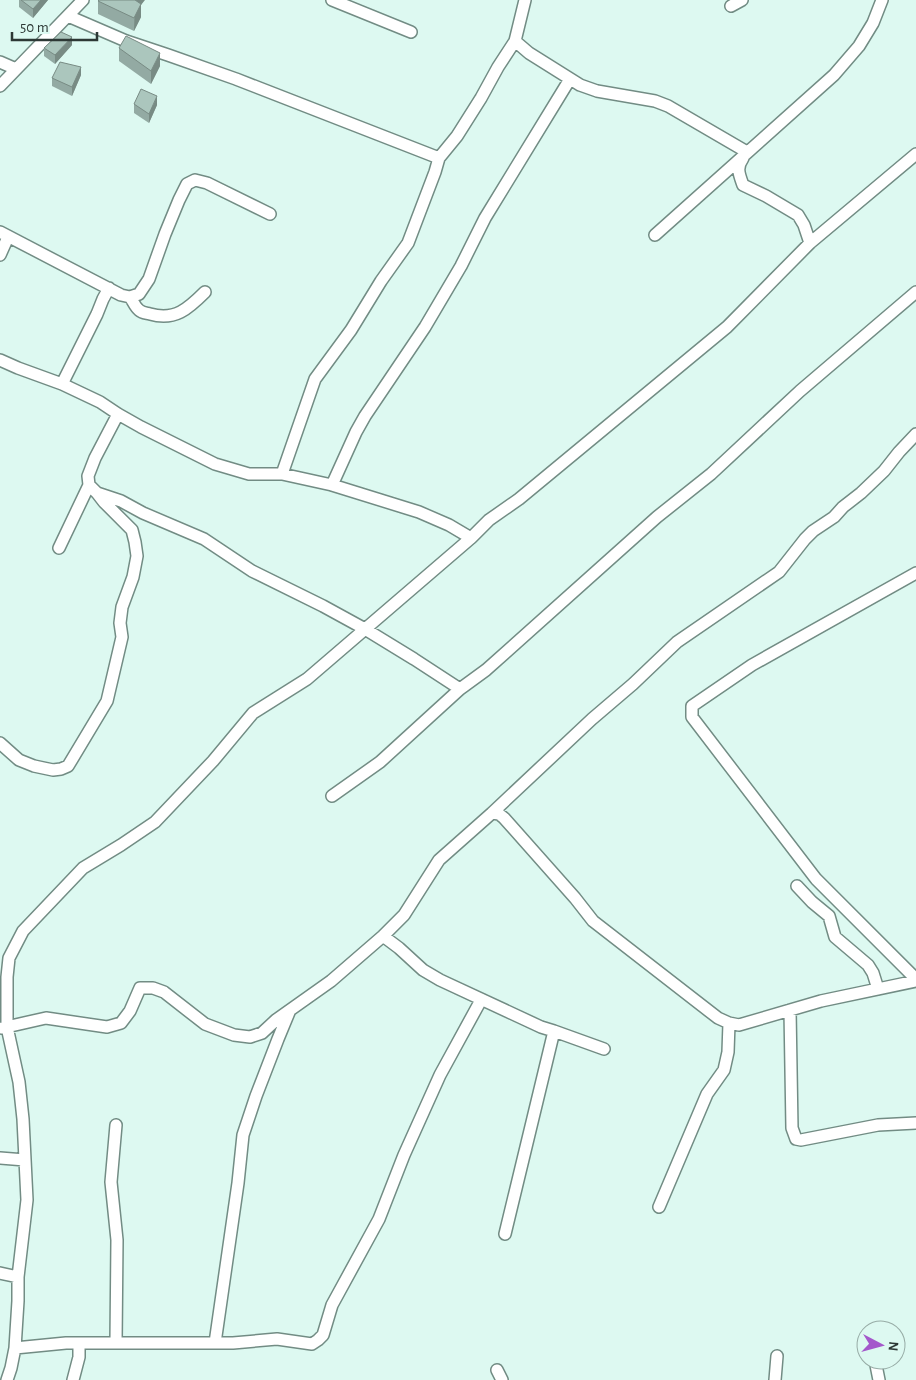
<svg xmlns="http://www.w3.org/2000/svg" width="916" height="1380" font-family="'Alegreya Sans',sans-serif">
  <rect width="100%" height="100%" fill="#ddf9f1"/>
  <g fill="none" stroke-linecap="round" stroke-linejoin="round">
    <!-- minor casing -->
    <g stroke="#728c84" stroke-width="14">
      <path id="minor" d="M332,0L411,32
        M731,6L742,0
        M68,16L126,41L168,55L236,79L439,158
        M515,41L529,53L580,85L597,91L655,101L668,106L747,152
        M0,62L16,69
        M0,86L83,0
        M743,158C736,168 739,174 743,185L766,196L798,215L804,225L810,243
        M0,232L121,295L130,297L139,294L149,279L165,234L179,200L187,184L195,180L207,183L270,214
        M655,235L834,75L859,46L873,23L882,0
        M0,255L8,237
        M130,297C133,301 135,307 139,310C142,313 146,313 150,314C175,321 188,309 205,292
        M0,360L18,368L62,384L100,402L118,414L141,427L215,464L249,474H282L332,485L419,512L449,525L471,538
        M62,384L97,314L103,299L109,288
        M118,414L95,458L88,476L89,485L97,493L121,501L143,513L204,539L252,571L323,606L365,629L414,659L460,689
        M282,474L315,379L351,330L381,281L408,243L435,172L439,158L457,136L481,98L498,67L515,41L525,0
        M332,485L356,432L365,416L425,327L461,266L485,218L570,79
        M59,548L89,485
        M916,573L752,665L692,706V717L816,879L916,979
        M0,743L19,760L34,766L53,770L61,769L68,766L107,701L122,637L120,623L122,607L133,577L137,556L135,542L132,530L104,502L97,493
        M332,796L380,762L460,689L486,670L657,517L711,474L800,391L916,292
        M492,813L592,719L633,684L677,642L779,572L805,539L813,531L834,517L843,507L861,493L884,471L899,452L916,434
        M797,886L812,902L829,916L835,937L868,965L873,973L878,989
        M383,936L399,948L423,970L440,980L541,1027L554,1031L604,1049
        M790,1010L792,1128L796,1139L801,1140L878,1125L916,1123
        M2,1028L46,1018L107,1027L121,1023L130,1011L140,988H153L164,992L205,1024L234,1035L250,1037L262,1033L276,1020L331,981L383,936L404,915L439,860L492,813L499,814L504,818L575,898L593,921L718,1018L729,1023L739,1025L821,1001L916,981
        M116,1125L111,1182L117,1240L116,1343
        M0,1158L25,1160
        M659,1207L707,1094L724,1070L728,1052L729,1023
        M505,1234L554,1031
        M0,1273L18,1277
        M215,1343L238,1183L243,1135L256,1096L278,1039L290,1010
        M15,1348L66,1343H233L277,1339L312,1344L318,1340L323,1335L332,1305L379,1219L404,1155L440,1075L481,1000
        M875,1360L879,1380
        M497,1370L502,1380
        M7,1380L11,1368L15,1348L18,1301V1277L27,1200L23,1119L19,1082L7,1027V977L9,958L23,931L83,868L121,845L155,822L213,761L253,713L307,679L471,538L489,520L519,499L727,327L810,243L916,154
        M73,1380L79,1357V1344
        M775,1380L777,1356"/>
    </g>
    <!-- minor -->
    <use href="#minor" stroke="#fff" stroke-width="11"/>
  </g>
  <!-- wall -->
  <path fill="#93aaa3" d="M19,0H48L33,18L19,7Z
    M98,1L141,5V17L134,31L98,14Z
    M72,45L55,64L44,56V48Z
    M119,48L160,66L151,84L119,61Z
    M81,75L72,96L52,86V78Z
    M134,104L157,105L149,123L134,113Z"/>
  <!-- shaded-wall -->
  <path fill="#788b84" d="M41,0H48L33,18V9Z
    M135,0H145L141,5V17L134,31Z
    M72,37V45L55,64V55Z
    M160,53V66L151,84V71Z
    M81,67V75L72,96V87Z
    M157,96V105L149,123V114Z"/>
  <!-- building -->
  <path fill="#abc6bd" stroke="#788b84" d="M21,0H41L33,9Z
    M99,0H135L141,4L134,18L98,1Z
    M61,32L72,37L55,55L44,48Z
    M126,36L160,53L151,71L119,48Z
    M60,62L81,67L72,87L52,78Z
    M141,89L157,96L149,114L134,104Z"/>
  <!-- north arrow -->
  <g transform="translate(881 1345) rotate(96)"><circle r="24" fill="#ddf9f1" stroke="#97aca6"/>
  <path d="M0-4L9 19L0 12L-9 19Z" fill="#a458cb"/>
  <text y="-8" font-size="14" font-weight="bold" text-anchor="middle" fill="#2d3835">N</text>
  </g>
  <!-- scale -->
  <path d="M12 32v8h85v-8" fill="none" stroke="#2d3835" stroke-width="2.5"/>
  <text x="20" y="32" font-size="15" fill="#2d3835" stroke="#ddf9f1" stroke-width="4" paint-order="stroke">50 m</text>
</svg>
